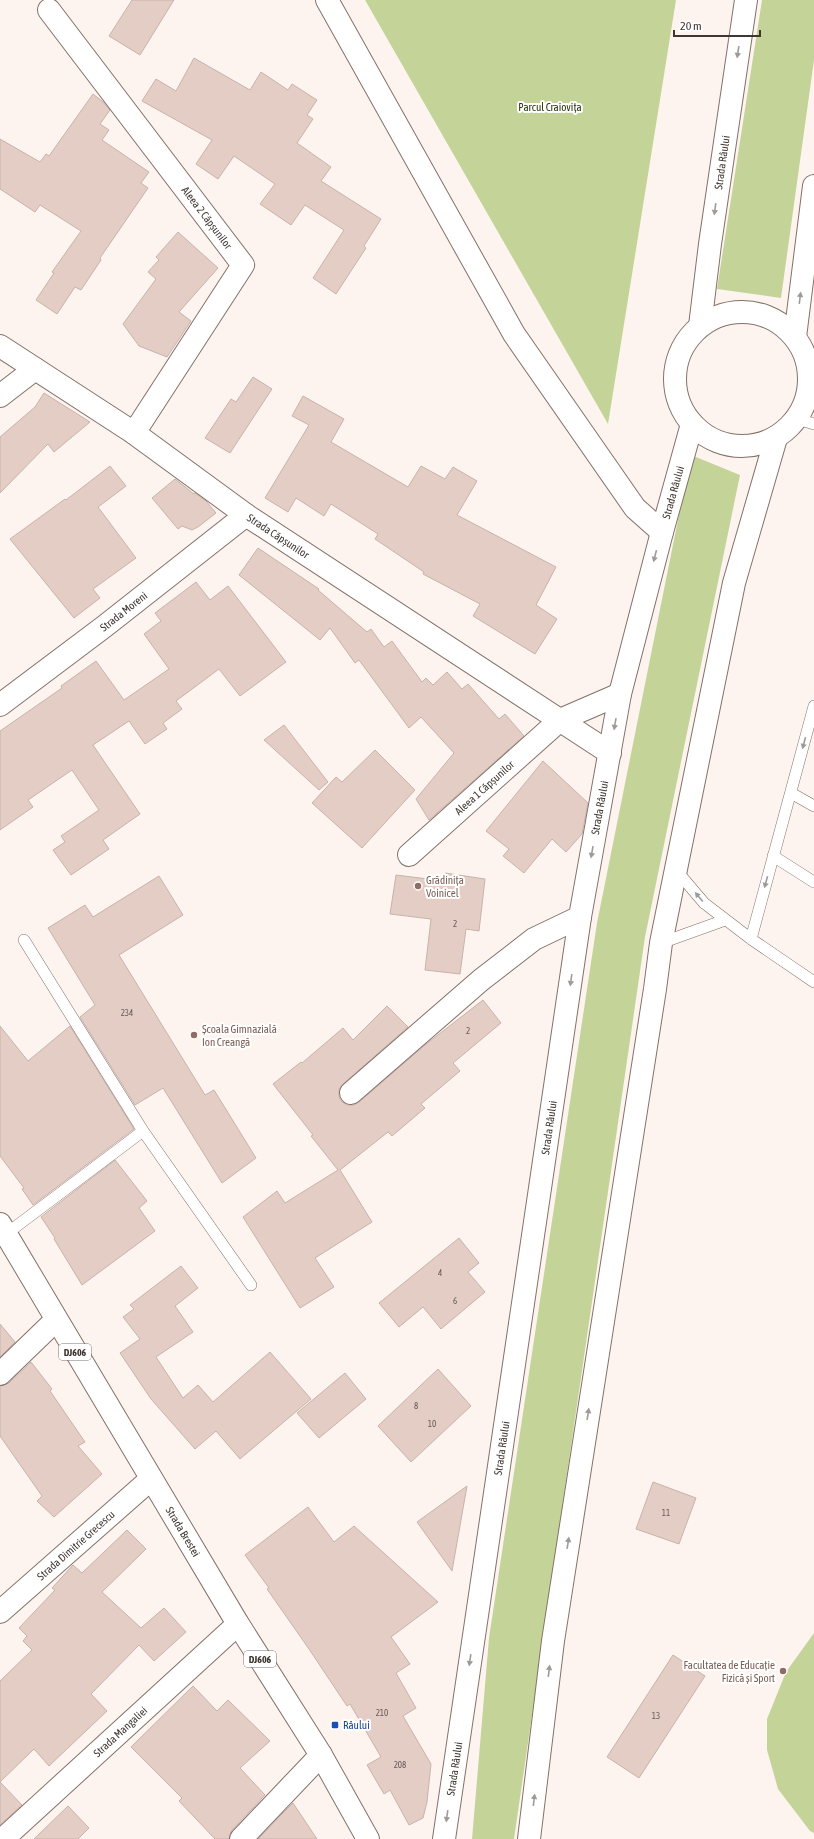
<svg xmlns="http://www.w3.org/2000/svg" width="814" height="1839" font-family="'Asap Condensed',sans-serif">
  <rect width="100%" height="100%" fill="#fdf4f0"/>
  <!-- green -->
  <path fill="#c4d498" d="M365,0H676L608,424Z
    M762,0H814V60L781,298L717,289Z
    M691,455L740,475L645,937L514,1839H472L489,1638L597,923Z
    M814,1633V1833L810,1831L778,1789L767,1750V1719L786,1672Z"/>
  <!-- building -->
  <path fill="#e3cdc4" stroke="#c8b3aa" d="M132,0H174L140,55L109,36Z
    M194,58L250,90L261,72L288,90L292,84L317,100L307,115L313,119L297,143L331,167L321,181L381,219L364,246L366,248L336,294L313,278L344,230L305,205L291,225L260,204L275,184L234,156L218,179L196,164L212,140L142,101L156,79L176,91Z
    M93,94L102,101L110,110L100,124L109,130L102,140L149,172L141,183L148,188L100,258L101,260L81,290L75,287L57,314L36,300L54,273L52,272L81,231L40,205L35,212L0,189V139L40,162L46,154L49,156Z
    M178,232L218,268L179,312L191,321L167,357L139,346L123,324L156,279L148,272L159,260L156,257Z
    M253,377L272,389L230,453L205,438L231,399L236,402Z
    M44,393L90,422L54,452L48,444L0,493V437L35,407Z
    M303,396L344,419L331,442L408,487L421,466L445,479L453,467L477,481L457,515L556,567L536,605L557,619L535,654L473,616L480,604L423,574L424,572L375,539L378,534L331,504L324,516L296,498L288,512L265,498L309,425L292,416Z
    M110,466L126,486L98,507L136,558L93,589L100,598L74,618L10,539L65,499L66,500Z
    M175,479L194,494L195,493L206,501L216,513L198,527L192,530L182,526L178,529L152,498Z
    M258,548L319,589L318,590L367,632L371,629L384,647L392,641L422,682L426,678L433,685L447,672L462,689L468,684L499,719L505,714L524,736L429,820L416,799L454,753L421,717L409,728L359,660L355,663L330,628L320,640L239,575Z
    M196,582L210,600L228,586L286,662L240,696L219,669L176,701L182,709L163,723L167,729L145,744L129,721L93,745L140,814L103,840L109,849L71,875L53,850L65,842L61,836L99,810L72,770L28,800L33,807L0,830V731L62,688L61,686L96,661L124,700L169,669L144,634L161,621L155,613Z
    M284,725L328,782L319,790L264,740Z
    M375,750L415,790L362,848L312,803L336,777L342,782Z
    M543,761L588,803L582,834L566,852L552,839L524,873L503,856L509,849L486,831Z
    M445,873L485,879L479,931L466,929L460,974L425,970L431,919L390,914L396,875L444,881Z
    M159,876L183,915L119,955L205,1095L214,1090L256,1158L222,1183L163,1088L135,1105L80,1017L95,1005L48,928L85,905L93,917Z
    M483,1000L501,1023L453,1063L460,1071L421,1104L425,1108L392,1136L388,1132L340,1170L372,1222L315,1258L334,1287L300,1308L243,1217L277,1191L285,1203L338,1170L311,1136L313,1135L273,1084L301,1062L302,1063L343,1028L353,1040L387,1006L408,1027L343,1084L339,1089V1096L341,1101L347,1105H354L359,1102L425,1045Z
    M0,1026L28,1061L70,1026L134,1129L33,1205L22,1189L24,1188L0,1156Z
    M115,1160L147,1201L139,1208L155,1231L82,1285L54,1239L55,1238L41,1217Z
    M459,1238L479,1263L468,1272L485,1292L441,1329L423,1307L399,1327L379,1303Z
    M181,1266L198,1288L175,1306L193,1332L156,1357L183,1398L198,1385L213,1402L270,1352L311,1399L240,1459L216,1431L195,1449L151,1399L120,1353L140,1339L123,1317L134,1309L130,1305Z
    M0,1324L15,1342L0,1357Z
    M31,1362L52,1389L50,1391L85,1442L78,1446L102,1474L54,1517L37,1501L42,1496L0,1436V1386L9,1383Z
    M438,1369L471,1406L411,1462L378,1426Z
    M345,1373L366,1399L319,1438L297,1413Z
    M653,1482L696,1498L679,1544L636,1529Z
    M467,1486L452,1571L417,1522Z
    M308,1507L334,1542L354,1526L438,1602L391,1637L410,1664L396,1673L416,1708L403,1716L431,1764L427,1802L423,1818L409,1825L390,1790L384,1794L367,1765L381,1757L350,1704L347,1706L309,1649L267,1589L269,1588L245,1555Z
    M127,1530L146,1549L102,1592L141,1628L164,1608L186,1632L154,1661L139,1645L91,1694L107,1711L49,1766L34,1749L0,1782L22,1805L0,1825V1681L32,1650L23,1641L27,1636L19,1628L55,1590L52,1588L73,1565L82,1573Z
    M673,1655L705,1676L639,1778L607,1757Z
    M193,1686L217,1711L228,1700L270,1741L240,1768L265,1795L232,1830L229,1839H215L179,1801L182,1798L131,1747Z
    M293,1803L317,1839H258L282,1814Z
    M68,1806L89,1828L78,1839H34Z"/>
  <g fill="none" stroke-linecap="round" stroke-linejoin="round">
    <!-- service casing -->
    <g stroke="#847169" stroke-width="12">
      <path id="service" d="M809,364L814,363
        M798,419L814,424
        M791,793L814,806
        M773,856L814,882
        M676,870L704,903L751,939L814,982
        M751,939L814,706
        M24,940L143,1131L251,1285
        M661,943L725,920
        M6,1234L143,1131"/>
    </g>
    <!-- minor casing -->
    <g stroke="#847169" stroke-width="24">
      <g id="minor">
        <path d="M327,0L514,334L635,508L662,532"/>
        <path id="s1" d="M49,10L243,265L134,433"/>
        <path id="s2" d="M0,346L134,433L246,515L610,753"/>
        <path d="M0,396L35,369"/>
        <path id="s3" d="M0,705L105,626L246,515"/>
        <path id="s4" d="M409,855L560,720L620,694"/>
        <path d="M351,1093L481,980L534,939L580,917"/>
        <path d="M0,1374L56,1320"/>
        <path id="s5" d="M0,1612L151,1479"/>
        <path id="s6" d="M3,1839L238,1624"/>
        <path d="M241,1839L321,1755"/>
      </g>
    </g>
    <!-- secondary casing -->
    <g stroke="#847169" stroke-width="24">
      <g id="secondary">
        <circle cx="742" cy="379" r="67"/>
        <path id="s7" d="M700,326L710,244L746,0"/>
        <path d="M795,337L814,186"/>
        <path id="s8" d="M444,1839L580,917L620,694L662,532L692,424"/>
        <path d="M529,1839L553,1641L655,989L661,943L734,583L776,438"/>
      </g>
    </g>
    <!-- primary casing -->
    <g stroke="#847169" stroke-width="24">
      <g id="primary">
        <path id="s9" d="M0,1224L238,1624L321,1755L368,1839"/>
      </g>
    </g>
    <!-- service -->
    <use href="#service" stroke="#fff" stroke-width="11"/>
    <!-- minor -->
    <use href="#minor" stroke="#fff" stroke-width="22"/>
    <!-- secondary -->
    <use href="#secondary" stroke="#fff" stroke-width="22"/>
    <!-- primary -->
    <use href="#primary" stroke="#fff" stroke-width="22"/>
  </g>
  <!-- one-way arrows -->
  <defs><path id="oneway-solid" d="M-6-.8H1V-3.2L6.5 0L1 3.2V.8H-6Z"/></defs>
  <g fill="#9e9a98">
    <use href="#oneway-solid" transform="translate(738 52) rotate(99)"/>
    <use href="#oneway-solid" transform="translate(715 209) rotate(98)"/>
    <use href="#oneway-solid" transform="translate(800 298) rotate(-83)"/>
    <use href="#oneway-solid" transform="translate(655 556) rotate(104)"/>
    <use href="#oneway-solid" transform="translate(615 724) rotate(100)"/>
    <use href="#oneway-solid" transform="translate(804 743) rotate(105)"/>
    <use href="#oneway-solid" transform="translate(592 852) rotate(100)"/>
    <use href="#oneway-solid" transform="translate(766 882) rotate(105)"/>
    <use href="#oneway-solid" transform="translate(699 897) rotate(-130)"/>
    <use href="#oneway-solid" transform="translate(571 980) rotate(98)"/>
    <use href="#oneway-solid" transform="translate(588 1414) rotate(-81)"/>
    <use href="#oneway-solid" transform="translate(568 1543) rotate(-81)"/>
    <use href="#oneway-solid" transform="translate(470 1660) rotate(98)"/>
    <use href="#oneway-solid" transform="translate(549 1671) rotate(-83)"/>
    <use href="#oneway-solid" transform="translate(534 1800) rotate(-83)"/>
    <use href="#oneway-solid" transform="translate(447 1816) rotate(98)"/>
  </g>
  <!-- markers -->
  <g fill="#8d6e63" stroke="#fff" stroke-width="1.5">
    <circle cx="418" cy="886" r="4"/>
    <circle cx="194" cy="1035" r="4"/>
    <circle cx="783" cy="1671" r="4"/>
  </g>
  <rect fill="#1a4fb4" stroke="#fff" stroke-width="1.5" x="331" y="1721" width="8" height="8" rx="2"/>
  <g text-anchor="middle" dominant-baseline="central" stroke-width="4" stroke-linejoin="round" paint-order="stroke">
    <!-- number labels -->
    <g font-size="9" fill="#675c56">
      <text x="455" y="924">2</text>
      <text x="127" y="1013">234</text>
      <text x="468" y="1031">2</text>
      <text x="440" y="1273">4</text>
      <text x="455" y="1301">6</text>
      <text x="416" y="1406">8</text>
      <text x="432" y="1424">10</text>
      <text x="666" y="1513">11</text>
      <text x="382" y="1713">210</text>
      <text x="656" y="1716">13</text>
      <text x="400" y="1765">208</text>
    </g>
    <!-- shield labels -->
    <g fill="#fff" stroke="#787270" stroke-width="1">
      <rect x="59" y="1344" width="32" height="16" rx="3"/>
      <rect x="244" y="1651" width="32" height="16" rx="3"/>
    </g>
    <g font-size="10" font-weight="bold" fill="#3e3632">
      <text x="75" y="1352">DJ606</text>
      <text x="260" y="1659">DJ606</text>
    </g>
    <!-- park labels -->
    <g font-size="11" fill="#29310b" stroke="#fff">
      <text x="550" y="107">Parcul Craiovița</text>
    </g>
    <!-- street labels -->
    <g font-size="11" fill="#3e3632" stroke="#fff">
      <text stroke="none"><textPath href="#s7" startOffset="165">Strada Râului</textPath></text>
      <text stroke="none"><textPath href="#s1" startOffset="261">Aleea 2 Căpșunilor</textPath></text>
      <text stroke="none"><textPath href="#s8" startOffset="1367">Strada Râului</textPath></text>
      <text stroke="none"><textPath href="#s2" startOffset="337">Strada Căpșunilor</textPath></text>
      <text stroke="none"><textPath href="#s3" startOffset="155">Strada Moreni</textPath></text>
      <text stroke="none"><textPath href="#s4" startOffset="101">Aleea 1 Căpșunilor</textPath></text>
      <text stroke="none"><textPath href="#s8" startOffset="1043">Strada Râului</textPath></text>
      <text stroke="none"><textPath href="#s8" startOffset="719">Strada Râului</textPath></text>
      <text stroke="none"><textPath href="#s8" startOffset="395">Strada Râului</textPath></text>
      <text stroke="none"><textPath href="#s9" startOffset="358">Strada Brestei</textPath></text>
      <text stroke="none"><textPath href="#s5" startOffset="101">Strada Dimitrie Grecescu</textPath></text>
      <text stroke="none"><textPath href="#s6" startOffset="159">Strada Mangaliei</textPath></text>
      <text stroke="none"><textPath href="#s8" startOffset="71">Strada Râului</textPath></text>
    </g>
    <!-- education labels -->
    <g font-size="11" fill="#785e54" stroke="#fff" text-anchor="start">
      <text x="426" y="880">Grădinița<tspan x="426" dy="13">Voinicel</tspan></text>
      <text x="202" y="1029">Școala Gimnazială<tspan x="202" dy="13">Ion Creangă</tspan></text>
      <text x="775" y="1665" text-anchor="end">Facultatea de Educație<tspan x="775" dy="13">Fizică și Sport</tspan></text>
    </g>
    <!-- transit labels -->
    <g font-size="11" fill="#164399" stroke="#fff" text-anchor="start">
      <text x="343" y="1725">Râului</text>
    </g>
  </g>
  <!-- scale -->
  <path d="M674 30v6h86v-6" fill="none" stroke="#3e3632" stroke-width="2"/>
  <text x="680" y="30" font-size="12" fill="#3e3632" stroke="#ffffff" stroke-width="3" paint-order="stroke">20 m</text>
</svg>
